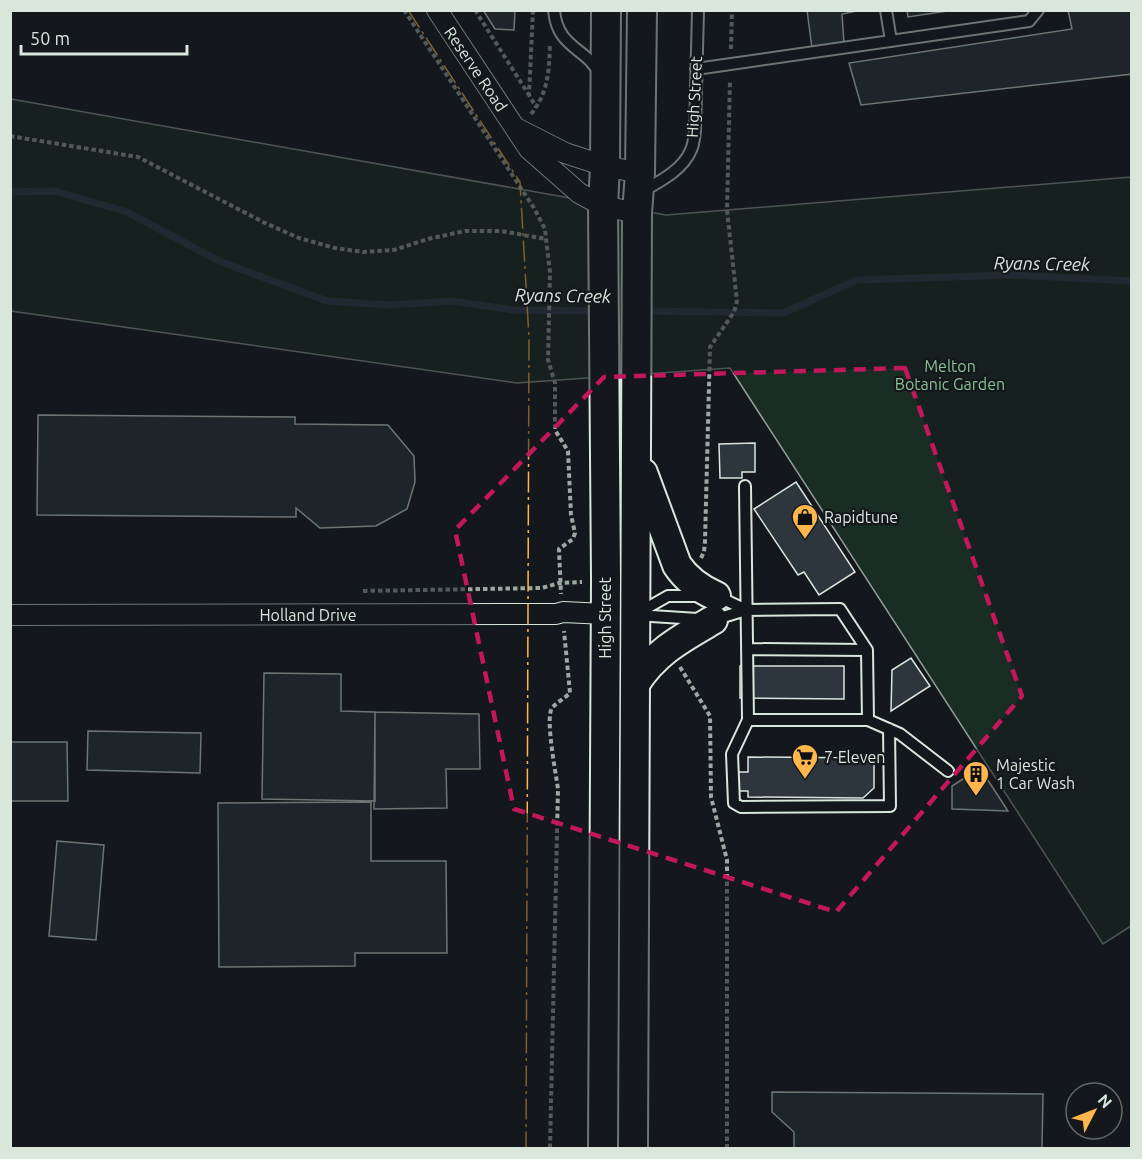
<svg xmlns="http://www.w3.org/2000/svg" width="1142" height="1159" font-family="Ubuntu,sans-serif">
  <rect width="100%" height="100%" fill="#14181c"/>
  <!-- green -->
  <path fill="#1a2d24" stroke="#939e99" stroke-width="1.5" d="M11,99L666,215L1131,177V926L1103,944L730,368L517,383L11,311Z"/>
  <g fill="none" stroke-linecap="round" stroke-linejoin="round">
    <!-- stream -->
    <path stroke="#2f3f4d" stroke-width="7" d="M10,192L54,191L127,212L219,261L327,301L390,305L452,301L513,310L597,311
      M644,311L783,313L857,280L1012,275L1132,281"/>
  </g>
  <!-- building -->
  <path fill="#2c363c" stroke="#d8e6dc" stroke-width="1.5" d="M483,10H515L514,30L495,29Z
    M807,10H862L842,14L844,43L812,48Z
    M907,10H954L908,17Z
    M1068,10H1132V74L861,105L849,63L1072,29Z
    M38,415L295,417V424L388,425L414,456L415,482L407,509L376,526L320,528L296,508V517L37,515Z
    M755,443V472H742V478H720L719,444Z
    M796,482L855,572L819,595L804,572L798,575L754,509Z
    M911,658L930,686L891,711L892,670Z
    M740,666H844V699L740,698Z
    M264,673L341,674V711L375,712V801L262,799Z
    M375,712L479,714L480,769H446L447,808L374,809Z
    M88,731L201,733L200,773L87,770Z
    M10,742H67L68,801H10Z
    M748,757L874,758V788L863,798L748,797V791H735L736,772H748Z
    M980,768L1008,811L952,809V786Z
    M371,802V861H446L447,953H355V966L219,967L218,803Z
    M57,841L104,845L96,940L49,936Z
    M772,1092L1043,1094L1042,1148H794V1132L772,1112Z"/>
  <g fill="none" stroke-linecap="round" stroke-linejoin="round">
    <!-- lane casing -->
    <g stroke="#d8e6dc" stroke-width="14">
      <path id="lane" d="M554,10C557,49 588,48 599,74
        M886,10L891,41
        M696,69L1029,21L1038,10
        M641,192C659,182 683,170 691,150C694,144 694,137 695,131L698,10
        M745,486L748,720H868L900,734L948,771
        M717,596L746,610
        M638,613L668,596H701
        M636,615L713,620L746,610L840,609L867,650L868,720
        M747,649L867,650
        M748,720L732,754L734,803L741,807L890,806L889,729"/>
    </g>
    <!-- street casing -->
    <g stroke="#d8e6dc" stroke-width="22">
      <path id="street" d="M437,10L529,149L579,193L603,206L637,213
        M516,128L565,153L605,166L640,173
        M10,615L556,614L563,612L606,614"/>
    </g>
    <!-- secondary casing -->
    <g stroke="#d8e6dc" stroke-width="32">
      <path id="secondary" d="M643,473L677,565C687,580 700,589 716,596
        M635,684C655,652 682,638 713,620
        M603,1148L606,580L603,206L605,166L606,10
        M633,1148L637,213L640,173L642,10"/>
    </g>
    <!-- path -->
    <path stroke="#9da8a2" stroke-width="4" stroke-dasharray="4.5 3" stroke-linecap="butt" d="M404,10L534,208L545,229L546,239L550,272L548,360L555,383V430L568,451L571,515L575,533L573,539L559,549L561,594
      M475,10L529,95
      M533,10L529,95L536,107
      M731,49L732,10
      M531,114C548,93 549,72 550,45
      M10,136L138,157L265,223L299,238L335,248L363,252L394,250L428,239L465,231H501L546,239
      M701,558L704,552L705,541L710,347L734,312L737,301L727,210L730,80
      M363,591L542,588L559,583L582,582
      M680,667L710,716L711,797L727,860V1148
      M550,1148L558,789C556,774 545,718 552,708C556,703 565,698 570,693L564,631"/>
    <!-- lane -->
    <use href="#lane" stroke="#14181c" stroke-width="10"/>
    <!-- street -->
    <use href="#street" stroke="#14181c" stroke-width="20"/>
    <!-- secondary -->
    <use href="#secondary" stroke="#14181c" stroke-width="28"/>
    <!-- power -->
    <path stroke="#ffb74d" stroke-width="1.5" stroke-dasharray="21 4.5 3 4.5" stroke-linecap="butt" d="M408,10L520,182L529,338L526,1148"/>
  </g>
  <!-- marked area -->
  <path d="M0 0H1142V1159H0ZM905,368L1022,696L836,912L514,809L455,530L604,377Z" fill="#14181c" fill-opacity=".55" fill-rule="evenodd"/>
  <path fill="none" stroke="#c2185b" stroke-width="4.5" stroke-dasharray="12 8" stroke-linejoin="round" d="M905,368L1022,696L836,912L514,809L455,530L604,377Z"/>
  <!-- icons -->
  <defs>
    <g id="shop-pin" transform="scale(1.35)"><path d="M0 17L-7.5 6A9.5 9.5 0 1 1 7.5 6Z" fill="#ffb74d" stroke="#14181c"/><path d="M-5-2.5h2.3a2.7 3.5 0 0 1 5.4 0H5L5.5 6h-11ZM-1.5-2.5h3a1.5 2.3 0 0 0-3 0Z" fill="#111"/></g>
    <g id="supermarket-pin" transform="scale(1.35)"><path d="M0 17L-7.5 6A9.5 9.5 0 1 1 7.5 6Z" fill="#ffb74d" stroke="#14181c"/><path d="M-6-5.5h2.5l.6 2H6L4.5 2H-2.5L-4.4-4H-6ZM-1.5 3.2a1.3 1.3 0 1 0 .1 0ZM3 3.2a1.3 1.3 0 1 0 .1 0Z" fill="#111"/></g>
    <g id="building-pin" transform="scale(1.35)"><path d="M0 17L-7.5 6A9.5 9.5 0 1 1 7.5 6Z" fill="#ffb74d" stroke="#14181c"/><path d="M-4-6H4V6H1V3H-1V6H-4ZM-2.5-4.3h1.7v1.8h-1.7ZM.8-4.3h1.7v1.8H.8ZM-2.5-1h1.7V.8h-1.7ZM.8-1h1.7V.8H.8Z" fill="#111"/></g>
  </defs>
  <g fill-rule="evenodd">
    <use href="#shop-pin" x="805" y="517"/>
    <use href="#supermarket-pin" x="805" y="757"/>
    <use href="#building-pin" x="976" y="774"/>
  </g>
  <g text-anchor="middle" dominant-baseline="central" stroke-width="4.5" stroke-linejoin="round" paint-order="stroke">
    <!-- street labels -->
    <g font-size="16" fill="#d8e6dc" stroke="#14181c">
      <text transform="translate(476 69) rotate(56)">Reserve Road</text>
      <text transform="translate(694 97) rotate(-87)">High Street</text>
      <text x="308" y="615">Holland Drive</text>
      <text transform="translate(605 618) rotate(-90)">High Street</text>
    </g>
    <!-- park labels -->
    <g font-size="16" fill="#8ac095" stroke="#14181c">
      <text x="950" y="366">Melton<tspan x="950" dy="18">Botanic Garden</tspan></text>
    </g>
    <!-- poi labels -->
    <g font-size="16" fill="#d8e6dc" stroke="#14181c" text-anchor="start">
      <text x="824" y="517">Rapidtune</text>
      <text x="824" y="757">7-Eleven</text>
      <text x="996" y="765">Majestic<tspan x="996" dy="18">1 Car Wash</tspan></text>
    </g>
    <!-- water labels -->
    <g font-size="18" font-style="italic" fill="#d8e6dc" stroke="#14181c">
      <text transform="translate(1042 263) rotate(1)">Ryans Creek</text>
      <text transform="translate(563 295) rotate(1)">Ryans Creek</text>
    </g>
  </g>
  <!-- border -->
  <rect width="1142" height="1159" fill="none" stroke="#d8e6dc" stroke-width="24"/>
  <!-- north arrow -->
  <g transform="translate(1094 1111) rotate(48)"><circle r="28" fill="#14181c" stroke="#626a69" stroke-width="1.5"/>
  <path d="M0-4.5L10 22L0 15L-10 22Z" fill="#ffb74d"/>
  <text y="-9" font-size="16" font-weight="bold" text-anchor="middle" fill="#d8e6dc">N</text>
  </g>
  <!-- scale -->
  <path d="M21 45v9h166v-9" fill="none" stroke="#d8e6dc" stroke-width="3"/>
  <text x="30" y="45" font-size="18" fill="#d8e6dc" stroke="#14181c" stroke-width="4.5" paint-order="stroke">50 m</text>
</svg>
